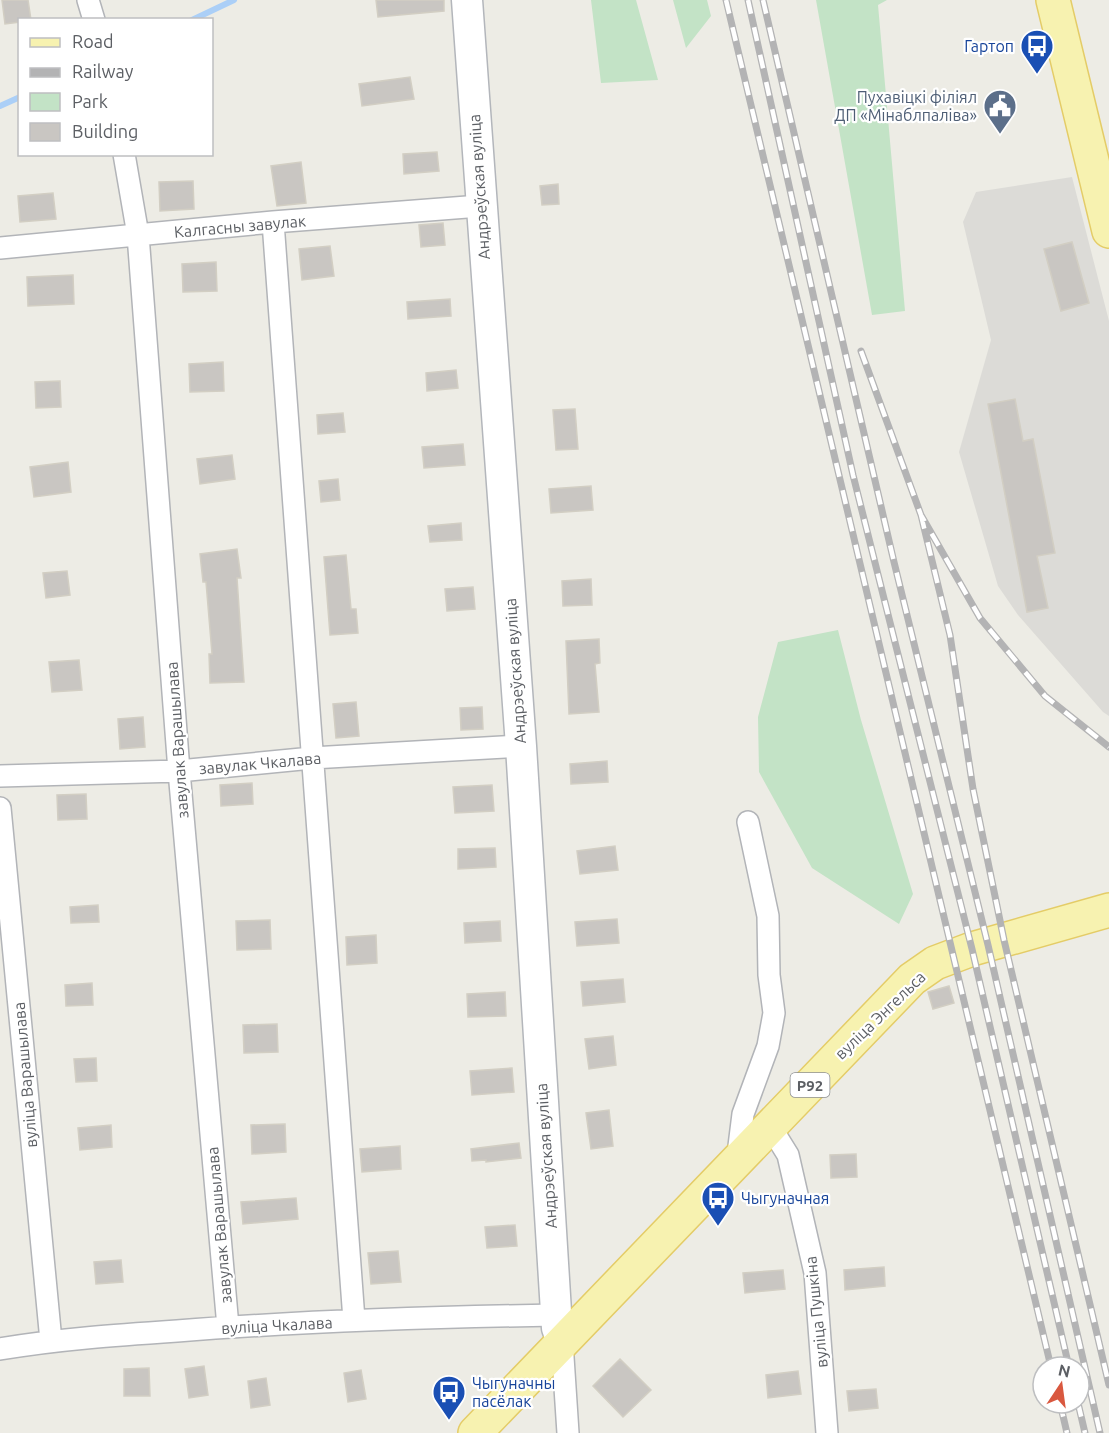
<svg xmlns="http://www.w3.org/2000/svg" width="1109" height="1433" font-family="Ubuntu,sans-serif">
  <rect width="100%" height="100%" fill="#edece5"/>
  <!-- industrial -->
  <path fill="#dcdbd7" d="M1072,177L1109,321V716L1103,712L1018,615L998,586L959,452L991,340L963,222L976,192Z"/>
  <!-- green -->
  <path fill="#c3e3c6" d="M591,0H636L658,80L601,83Z
    M673,0H707L711,16L686,48Z
    M816,0H887L878,5L905,311L872,315Z
    M838,630L861,720L913,894L899,924L812,868L759,772L758,717L778,642Z"/>
  <g fill="none" stroke-linecap="round" stroke-linejoin="round">
    <!-- stream -->
    <path stroke="#abcff7" stroke-width="6" d="M192,20L234,0
      M0,106L20,97"/>
  </g>
  <!-- building -->
  <path fill="#c9c6c2" stroke="#d2cec3" stroke-width="1.5" d="M2,0H28L31,20H20V22L5,24Z
    M376,0H444V11L378,17Z
    M410,77L414,99L362,106L359,84Z
    M437,152L439,171L404,174L403,154Z
    M301,162L306,203L277,206L271,166Z
    M193,181L194,209L160,211L159,182Z
    M558,184L559,204L542,205L540,186Z
    M53,193L56,219L20,222L18,196Z
    M443,223L445,245L421,247L419,225Z
    M1072,242L1089,303L1061,311L1044,249Z
    M330,246L334,276L302,280L299,249Z
    M216,262L217,291L183,292L182,264Z
    M73,275L74,304L28,306L27,277Z
    M450,299L451,316L408,319L407,302Z
    M223,362L224,391L190,392L189,364Z
    M456,370L458,388L427,391L426,373Z
    M60,381L61,407L36,408L35,382Z
    M1015,399L1023,441L1033,439L1055,553L1037,556L1048,608L1027,612L988,404Z
    M575,409L578,449L556,450L553,410Z
    M343,413L345,432L318,434L317,415Z
    M463,444L465,465L424,468L422,447Z
    M232,455L235,479L200,484L197,459Z
    M68,462L71,492L34,497L30,467Z
    M338,479L340,500L321,502L319,481Z
    M591,486L593,510L551,513L549,489Z
    M461,523L462,540L430,542L428,526Z
    M237,549L241,578H237L244,682L210,683L209,654H212L206,582H203L200,554Z
    M346,555L351,609H356L358,633L330,635L324,557Z
    M67,571L70,595L46,598L43,573Z
    M591,579L592,605L563,606L562,581Z
    M473,587L475,609L447,611L445,589Z
    M599,639L600,663L595,664L599,712L569,714L566,641Z
    M79,660L82,690L52,692L49,662Z
    M356,702L359,736L336,738L333,704Z
    M482,707L483,729L461,730L460,708Z
    M143,717L145,747L120,749L118,719Z
    M607,761L608,782L571,784L570,764Z
    M252,783L253,804L221,806L220,785Z
    M492,785L494,811L455,813L453,787Z
    M86,794L87,819L58,820L57,795Z
    M615,846L618,870L580,874L577,851Z
    M495,848L496,867L458,869V849Z
    M98,905L99,922L71,923L70,907Z
    M617,919L619,943L577,946L575,922Z
    M270,920L271,949L237,950L236,921Z
    M500,921L501,941L465,943L464,923Z
    M376,935L377,963L347,965L346,937Z
    M623,979L625,1002L583,1006L581,982Z
    M92,983L93,1005L66,1006L65,985Z
    M949,986L954,1003L933,1009L928,992Z
    M505,992L506,1016L468,1017L467,994Z
    M277,1024L278,1052L244,1053L243,1025Z
    M613,1036L616,1065L589,1069L585,1039Z
    M96,1058L97,1081L76,1082L74,1059Z
    M512,1068L514,1092L472,1095L470,1071Z
    M609,1110L613,1146L591,1149L586,1113Z
    M285,1124L286,1152L252,1154L251,1125Z
    M111,1125L112,1147L80,1150L78,1128Z
    M519,1143L521,1158L486,1162V1160L472,1161L471,1149Z
    M400,1146L401,1169L362,1172L360,1149Z
    M856,1154L857,1177L831,1178L830,1155Z
    M296,1198L298,1219L243,1224L241,1202Z
    M515,1225L517,1246L487,1248L485,1227Z
    M398,1251L401,1282L371,1284L368,1253Z
    M121,1260L123,1282L96,1284L94,1262Z
    M884,1267L885,1286L845,1290L844,1270Z
    M783,1270L785,1289L745,1293L743,1273Z
    M620,1359L651,1390L623,1417L593,1386Z
    M204,1366L208,1395L189,1398L185,1369Z
    M149,1368L150,1396H124V1369Z
    M361,1370L366,1399L348,1402L344,1373Z
    M798,1371L801,1394L768,1398L766,1375Z
    M266,1378L270,1405L251,1408L248,1381Z
    M876,1389L878,1408L849,1411L847,1391Z"/>
  <g fill="none" stroke-linecap="round" stroke-linejoin="round">
    <!-- minor casing -->
    <g stroke="#b2b4b8" stroke-width="24">
      <path id="minor" d="M88,0L94,20
        M124,154L138,235L179,771L228,1327
        M273,222L354,1320
        M0,248L273,222L480,206
        M0,776L179,771L312,758L521,746
        M0,808L51,1341
        M770,1126L788,1155L815,1273L827,1433
        M744,1154L739,1146L743,1114L768,1046L774,1013L769,975L768,916L748,822
        M562,1342L568,1433
        M0,1349C59,1339 118,1335 177,1331C303,1321 430,1317 556,1315"/>
    </g>
    <!-- secondary casing -->
    <g stroke="#b3b6bb" stroke-width="33">
      <path id="secondary" d="M467,0L521,746L557,1328L562,1342"/>
    </g>
    <!-- primary casing -->
    <g stroke="#e4cc67" stroke-width="36">
      <path id="primary" d="M1053,0L1109,231
        M475,1433L912,979L935,963L972,949L1109,910"/>
    </g>
    <!-- minor -->
    <use href="#minor" stroke="#fff" stroke-width="21"/>
    <!-- secondary -->
    <use href="#secondary" stroke="#fff" stroke-width="30"/>
    <!-- primary -->
    <use href="#primary" stroke="#f7f2b0" stroke-width="33"/>
    <!-- rail casing -->
    <g stroke="#b3b3b4" stroke-width="7">
      <path id="rail" d="M726,0L1051,1367
        M748,0L853,475L972,949L1069,1367
        M763,0L894,562L988,945L1100,1433
        M861,351L921,515L980,618L1045,696L1109,747
        M921,515L950,635L973,789L1004,940L1109,1385
        M1060,1403L1067,1433
        M1078,1403L1085,1433"/>
    </g>
    <!-- rail -->
    <use href="#rail" stroke="#fff" stroke-width="4.5" stroke-dasharray="14" stroke-linecap="butt"/>
  </g>
  <!-- icons -->
  <defs>
    <g id="bus-pin" transform="scale(1.725)"><path d="M0 17L-7.5 6A9.5 9.5 0 1 1 7.5 6Z" fill="#1a4fb4" stroke="#fff"/><path d="M-5-6H5V4H4V6H2V4H-2V6H-4V4H-5ZM-3.5-4V0h7V-4ZM-3.5 1.2v1.5H-2V1.2ZM2 1.2v1.5H3.5V1.2Z" fill="#fff"/></g>
    <g id="civic-pin" transform="scale(1.725)"><path d="M0 17L-7.5 6A9.5 9.5 0 1 1 7.5 6Z" fill="#5c6f8a" stroke="#fff"/><path d="M-.6-6.5H3V-4.5H.6V-3L4-1V1h2V6H-6V1h2V-1L-.6-3ZM-1.2 2.5V6h2.4V2.5Z" fill="#fff"/></g>
  </defs>
  <g fill-rule="evenodd">
    <use href="#bus-pin" x="1037" y="46"/>
    <use href="#civic-pin" x="1000" y="106"/>
    <use href="#bus-pin" x="718" y="1198"/>
    <use href="#bus-pin" x="449" y="1392"/>
  </g>
  <g text-anchor="middle" dominant-baseline="central" stroke-width="4.5" stroke-linejoin="round" paint-order="stroke">
    <!-- shield labels -->
    <rect fill="#fff" stroke="#8d8f92" stroke-width="1.5" x="790.5" y="1073" width="39" height="24" rx="4.5"/>
    <g font-size="15" font-weight="bold" fill="#5c5f64">
      <text x="810" y="1085">Р92</text>
    </g>
    <!-- transit labels -->
    <g font-size="16" fill="#164399" stroke="#fff" text-anchor="start">
      <text x="1014" y="46" text-anchor="end">Гартоп</text>
      <text x="741" y="1198">Чыгуначная</text>
      <text x="472" y="1383">Чыгуначны<tspan x="472" dy="18">пасёлак</tspan></text>
    </g>
    <!-- service labels -->
    <g font-size="16" fill="#4e5e75" stroke="#fff" text-anchor="end">
      <text x="977" y="97">Пухавіцкі філіял<tspan x="977" dy="18">ДП «Мінаблпаліва»</tspan></text>
    </g>
    <!-- street labels -->
    <g font-size="16" fill="#5c5f64" stroke="#fff">
      <text transform="translate(479 187) rotate(-94)">Андрэеўская вуліца</text>
      <text transform="translate(240 226) rotate(-5)">Калгасны завулак</text>
      <text transform="translate(515 671) rotate(-94)">Андрэеўская вуліца</text>
      <text transform="translate(177 740) rotate(-94)">завулак Варашылава</text>
      <text transform="translate(260 763) rotate(-5)">завулак Чкалава</text>
      <text transform="translate(880 1015) rotate(-44)">вуліца Энгельса</text>
      <text transform="translate(25 1075) rotate(-95)">вуліца Варашылава</text>
      <text transform="translate(546 1156) rotate(-94)">Андрэеўская вуліца</text>
      <text transform="translate(219 1225) rotate(-95)">завулак Варашылава</text>
      <text transform="translate(816 1312) rotate(-96)">вуліца Пушкіна</text>
      <text transform="translate(277 1325) rotate(-3)">вуліца Чкалава</text>
    </g>
  </g>
  <!-- legend -->
  <rect x="18" y="18" width="195" height="138" fill="#ffffff" stroke="#bebfc1" stroke-width="1.5"/>
  <rect x="30" y="38" width="30" height="9" fill="#f7f2b0" stroke="#bebfc1" stroke-width="1.5"/>
  <text x="72" y="48" font-size="18" fill="#5c5f64">Road</text>
  <rect x="30" y="68" width="30" height="9" fill="#b3b3b4" stroke="#bebfc1" stroke-width="1.5"/>
  <text x="72" y="78" font-size="18" fill="#5c5f64">Railway</text>
  <rect x="30" y="93" width="30" height="18" fill="#c3e3c6" stroke="#bebfc1" stroke-width="1.5"/>
  <text x="72" y="108" font-size="18" fill="#5c5f64">Park</text>
  <rect x="30" y="123" width="30" height="18" fill="#c9c6c2" stroke="#bebfc1" stroke-width="1.5"/>
  <text x="72" y="138" font-size="18" fill="#5c5f64">Building</text>
  <!-- north arrow -->
  <g transform="translate(1061 1385) rotate(13)"><circle r="28" fill="#ffffff" stroke="#bebfc1" stroke-width="1.5"/>
  <path d="M0-4.5L10 22L0 15L-10 22Z" fill="#d9583f"/>
  <text y="-9" font-size="16" font-weight="bold" text-anchor="middle" fill="#5c5f64">N</text>
  </g>
</svg>
